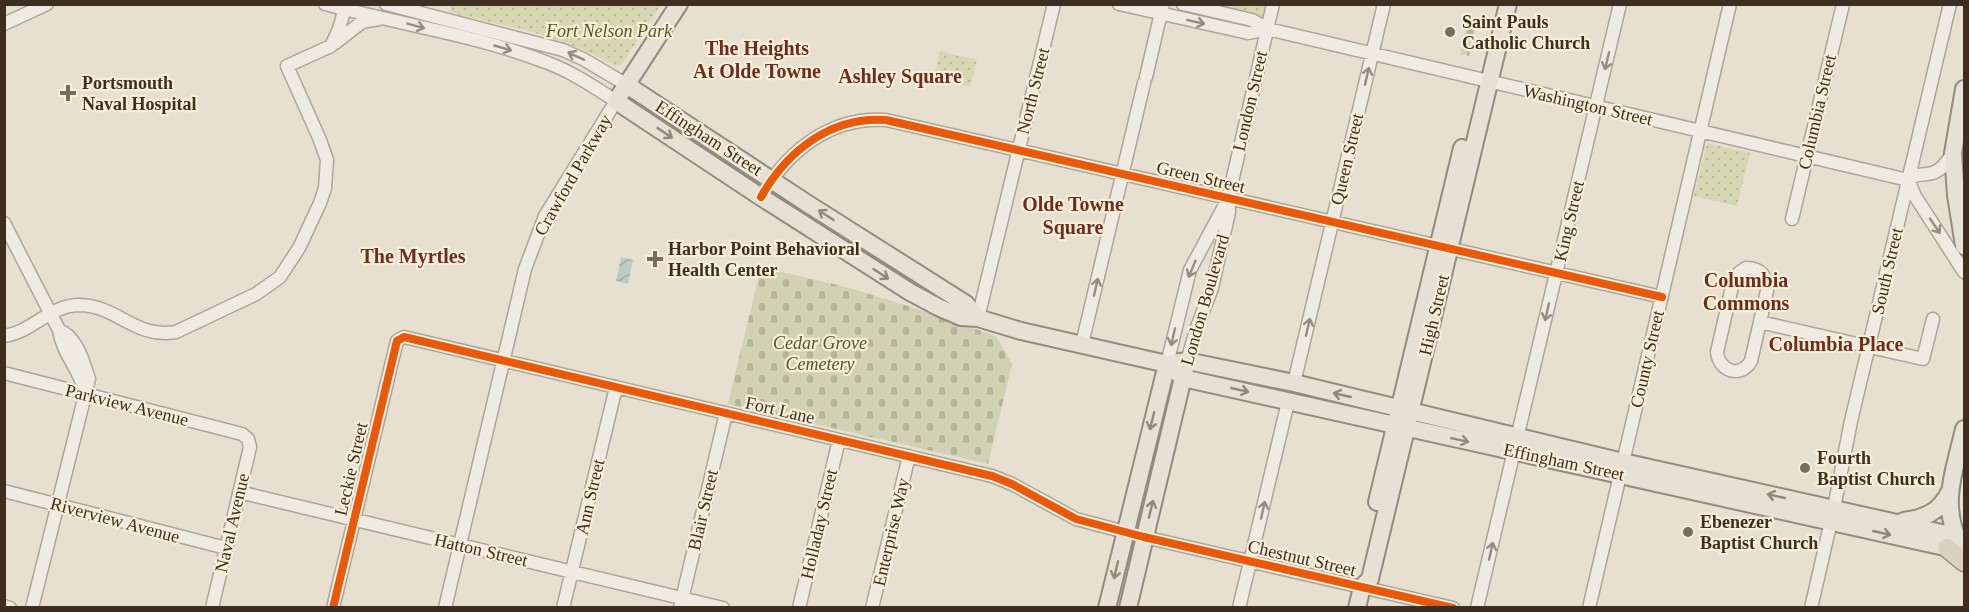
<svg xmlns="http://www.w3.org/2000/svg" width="1969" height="612" font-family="Georgia,serif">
  <defs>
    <pattern id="cemetery-stones" width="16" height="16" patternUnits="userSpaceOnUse" patternTransform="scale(1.5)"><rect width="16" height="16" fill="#d1d1b3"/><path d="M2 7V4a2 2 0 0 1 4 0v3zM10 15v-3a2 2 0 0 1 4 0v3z" fill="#b4b49a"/></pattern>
    <pattern id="park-dots" width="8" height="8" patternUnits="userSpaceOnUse" patternTransform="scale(1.5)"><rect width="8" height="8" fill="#d6d7b3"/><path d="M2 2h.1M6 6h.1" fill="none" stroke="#b9b99a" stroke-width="1.8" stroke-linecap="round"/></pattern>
    <pattern id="water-waves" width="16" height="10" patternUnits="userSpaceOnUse" patternTransform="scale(1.5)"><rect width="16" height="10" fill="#bcccc2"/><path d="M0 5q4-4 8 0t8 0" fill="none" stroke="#a2b0a6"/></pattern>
  </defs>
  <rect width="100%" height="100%" fill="#e7e0d1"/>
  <!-- cemetery -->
  <path fill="url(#cemetery-stones)" d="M1468,20L1477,22L1469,56L1460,54L1465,41L1463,40Z
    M761,267L846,287L902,304L996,336L1012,364L988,464L728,404Z"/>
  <!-- park -->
  <path fill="url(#park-dots)" d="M451,4H661V5L621,65L615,66C564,35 507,26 450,13Z
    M1218,4L1266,5L1263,17L1218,7Z
    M940,51L977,60L970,87L934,78Z
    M1707,143L1750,153L1737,206L1694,196Z"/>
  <!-- water -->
  <path fill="url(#water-waves)" d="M621,257L633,260L628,284L616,281Z"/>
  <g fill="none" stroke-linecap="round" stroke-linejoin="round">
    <!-- minor casing -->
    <g stroke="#ada599" stroke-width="15">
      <path id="minor" d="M325,4C398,24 477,35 548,63C572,72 594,87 616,101L545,216L525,269L445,608
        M386,4L563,50L583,59L627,85
        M1119,4L1248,33L1268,29
        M1183,4L1252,20L1268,29L1908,180C1916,174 1918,175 1927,174C1940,173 1946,163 1953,153
        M4,24L47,4
        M335,43L362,22L379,19
        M1146,77L1163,4
        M1908,180L1915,196L1964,272
        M761,197C787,151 831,116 886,120L1662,297
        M1792,219L1843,4
        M4,223L59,330C62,352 78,368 84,388
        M1746,268C1762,268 1766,276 1767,291L1751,361C1740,379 1719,371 1717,352L1734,278L1740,272Z
        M978,318L1054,4
        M1760,322L1923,359L1933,319
        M4,336C33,332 49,305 80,305C118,306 135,339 176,332L256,294L280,277L299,248L320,203L325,188L327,160L320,140L287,66L331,46L339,29L346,4
        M1082,344L1144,83
        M1187,361L1197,327L1212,288L1229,212L1228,200
        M1167,364L1190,270L1228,199L1273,4
        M4,373L242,434L248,439L250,447L212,608
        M1294,383L1384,4
        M1517,438L1620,4
        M4,491L226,548
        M239,492L723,608
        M4,606L10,608
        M32,608L89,379C83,361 77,337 59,330
        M333,608L396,345L397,341L404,337L992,476L1012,484L1076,519L1144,537L1453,608
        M563,608L616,387
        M680,608L726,413
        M799,608L839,440
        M872,608L909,456
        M1239,608L1288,402
        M1477,608L1514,451
        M1589,608L1730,4
        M1811,608L1834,508L1851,421L1950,4"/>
    </g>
    <!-- major casing -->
    <g stroke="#928b80" stroke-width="20">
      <path id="major" d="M679,4L616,101L761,197L910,292L938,307L961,317L978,318L1021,331L1167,364L1187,361L1294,383L1623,462L1964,538
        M627,85L808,204L966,304L978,318
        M1964,89L1953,153L1956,195L1964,246
        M1167,364L1183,378L1958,550
        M1377,502L1462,148
        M1904,521C1925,518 1940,512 1950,491
        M1959,542C1940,503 1955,469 1964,429
        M1107,608L1167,364
        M1128,608L1185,369
        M1357,608L1362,587L1370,579L1508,4"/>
    </g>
    <!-- highway casing -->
    <g stroke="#928b80" stroke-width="21">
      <path id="highway" d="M1947,548L1964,562"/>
    </g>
    <!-- minor -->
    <use href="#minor" stroke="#efebe3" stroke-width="12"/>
    <!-- major -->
    <use href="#major" stroke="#e6e1d4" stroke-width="16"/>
    <!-- highway -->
    <use href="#highway" stroke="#dad1c2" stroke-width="18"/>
    <!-- cycleway casing -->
    <g stroke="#f7eed8" stroke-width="11">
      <path id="cycleway" d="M761,197C787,151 831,116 886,120L1662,297
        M333,608L396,345L397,341L404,337L992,476L1012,484L1076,519L1144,537L1453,608"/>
    </g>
    <!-- cycleway -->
    <use href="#cycleway" stroke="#e8590c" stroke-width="8"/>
  </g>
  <!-- one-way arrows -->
  <defs><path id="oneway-shaft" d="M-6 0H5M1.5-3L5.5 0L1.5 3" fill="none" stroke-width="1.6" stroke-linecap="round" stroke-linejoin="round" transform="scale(1.5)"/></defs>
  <g stroke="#968c82">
    <use href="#oneway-shaft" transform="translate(1196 22) rotate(13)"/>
    <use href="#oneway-shaft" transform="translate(416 26) rotate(15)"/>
    <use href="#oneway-shaft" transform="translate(503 48) rotate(16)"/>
    <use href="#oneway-shaft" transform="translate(576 56) rotate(-155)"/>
    <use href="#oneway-shaft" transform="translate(1607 61) rotate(103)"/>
    <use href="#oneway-shaft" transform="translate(1367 76) rotate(-77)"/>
    <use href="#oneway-shaft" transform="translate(1935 226) rotate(56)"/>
    <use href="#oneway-shaft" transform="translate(1192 269) rotate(113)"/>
    <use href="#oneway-shaft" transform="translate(1096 287) rotate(-77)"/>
    <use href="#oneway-shaft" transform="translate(1547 312) rotate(103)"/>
    <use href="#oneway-shaft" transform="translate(1308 327) rotate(-77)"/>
    <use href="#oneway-shaft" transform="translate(1173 337) rotate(103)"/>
    <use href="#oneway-shaft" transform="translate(1263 510) rotate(-77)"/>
    <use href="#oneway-shaft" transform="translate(1491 551) rotate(-77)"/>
  </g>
  <g stroke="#92887a">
    <use href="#oneway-shaft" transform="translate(665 133) rotate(34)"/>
    <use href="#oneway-shaft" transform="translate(826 215) rotate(-147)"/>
    <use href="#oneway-shaft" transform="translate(881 274) rotate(33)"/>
    <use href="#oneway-shaft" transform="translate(1240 390) rotate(13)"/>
    <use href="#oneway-shaft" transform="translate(1342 395) rotate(-167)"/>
    <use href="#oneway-shaft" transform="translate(1152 421) rotate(104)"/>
    <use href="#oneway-shaft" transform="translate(1460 440) rotate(12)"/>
    <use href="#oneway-shaft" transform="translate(1776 496) rotate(-167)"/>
    <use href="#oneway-shaft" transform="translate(1151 509) rotate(-76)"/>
    <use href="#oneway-shaft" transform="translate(1882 533) rotate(13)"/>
    <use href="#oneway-shaft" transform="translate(1116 570) rotate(103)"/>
  </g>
  <!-- markers -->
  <g fill="#786c5e" stroke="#f7eed8" stroke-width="2">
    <circle cx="1450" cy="32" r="6"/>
    <path d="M65 84h6v6h6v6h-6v6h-6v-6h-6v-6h6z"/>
    <path d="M652 250h6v6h6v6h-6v6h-6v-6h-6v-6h6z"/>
    <circle cx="1805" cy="468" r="6"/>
    <circle cx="1688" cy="532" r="6"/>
  </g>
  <g text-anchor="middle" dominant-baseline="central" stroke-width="4.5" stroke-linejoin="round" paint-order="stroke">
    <!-- poi labels -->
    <g font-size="18" font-weight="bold" fill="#3d2e20" stroke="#f7eed8" text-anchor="start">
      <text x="1462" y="22">Saint Pauls<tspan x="1462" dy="21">Catholic Church</tspan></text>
      <text x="82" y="83">Portsmouth<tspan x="82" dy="21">Naval Hospital</tspan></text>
      <text x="668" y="249">Harbor Point Behavioral<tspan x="668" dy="21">Health Center</tspan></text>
      <text x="1817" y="458">Fourth<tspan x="1817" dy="21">Baptist Church</tspan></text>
      <text x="1700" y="522">Ebenezer<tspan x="1700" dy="21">Baptist Church</tspan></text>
    </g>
    <!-- park labels -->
    <g font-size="18" font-style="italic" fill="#4d5a26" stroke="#f7eed8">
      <text x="609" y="31">Fort Nelson Park</text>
      <text x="820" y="343">Cedar Grove<tspan x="820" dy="21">Cemetery</tspan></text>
    </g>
    <!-- street labels -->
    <g font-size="18" fill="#3d2e20" stroke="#f7eed8">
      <text transform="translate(1033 91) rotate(-76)">North Street</text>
      <text transform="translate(1250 101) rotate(-77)">London Street</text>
      <text transform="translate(1588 105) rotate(13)">Washington Street</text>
      <text transform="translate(1817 112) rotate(-77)">Columbia Street</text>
      <text transform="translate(709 138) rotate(33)">Effingham Street</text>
      <text transform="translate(1347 159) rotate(-77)">Queen Street</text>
      <text transform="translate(573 175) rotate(-60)">Crawford Parkway</text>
      <text transform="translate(1201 177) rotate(13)">Green Street</text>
      <text transform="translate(1569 221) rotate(-77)">King Street</text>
      <text transform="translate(1887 271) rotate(-77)">South Street</text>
      <text transform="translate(1205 300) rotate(-74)">London Boulevard</text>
      <text transform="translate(1434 315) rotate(-77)">High Street</text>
      <text transform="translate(1647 359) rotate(-77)">County Street</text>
      <text transform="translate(127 405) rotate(14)">Parkview Avenue</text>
      <text transform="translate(780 410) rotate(13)">Fort Lane</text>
      <text transform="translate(1564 462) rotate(12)">Effingham Street</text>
      <text transform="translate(351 469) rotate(-77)">Leckie Street</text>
      <text transform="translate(590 497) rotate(-77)">Ann Street</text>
      <text transform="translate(703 510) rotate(-77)">Blair Street</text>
      <text transform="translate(115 520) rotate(15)">Riverview Avenue</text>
      <text transform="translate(232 523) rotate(-77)">Naval Avenue</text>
      <text transform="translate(819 524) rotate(-77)">Holladay Street</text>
      <text transform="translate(891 532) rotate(-77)">Enterprise Way</text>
      <text transform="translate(481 550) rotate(13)">Hatton Street</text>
      <text transform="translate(1302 558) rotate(13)">Chestnut Street</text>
    </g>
    <!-- neighbourhood labels -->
    <g font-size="20" font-weight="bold" fill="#6b2e1e" stroke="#f7eed8">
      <text x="757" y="48">The Heights<tspan x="757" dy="23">At Olde Towne</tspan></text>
      <text x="900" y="76">Ashley Square</text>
      <text x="1073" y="204">Olde Towne<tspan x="1073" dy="23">Square</tspan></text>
      <text x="413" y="256">The Myrtles</text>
      <text x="1746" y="280">Columbia<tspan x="1746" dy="23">Commons</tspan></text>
      <text x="1836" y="344">Columbia Place</text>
    </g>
  </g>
  <!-- border -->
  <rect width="1969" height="612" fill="none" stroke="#3d2e20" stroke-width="12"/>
</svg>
